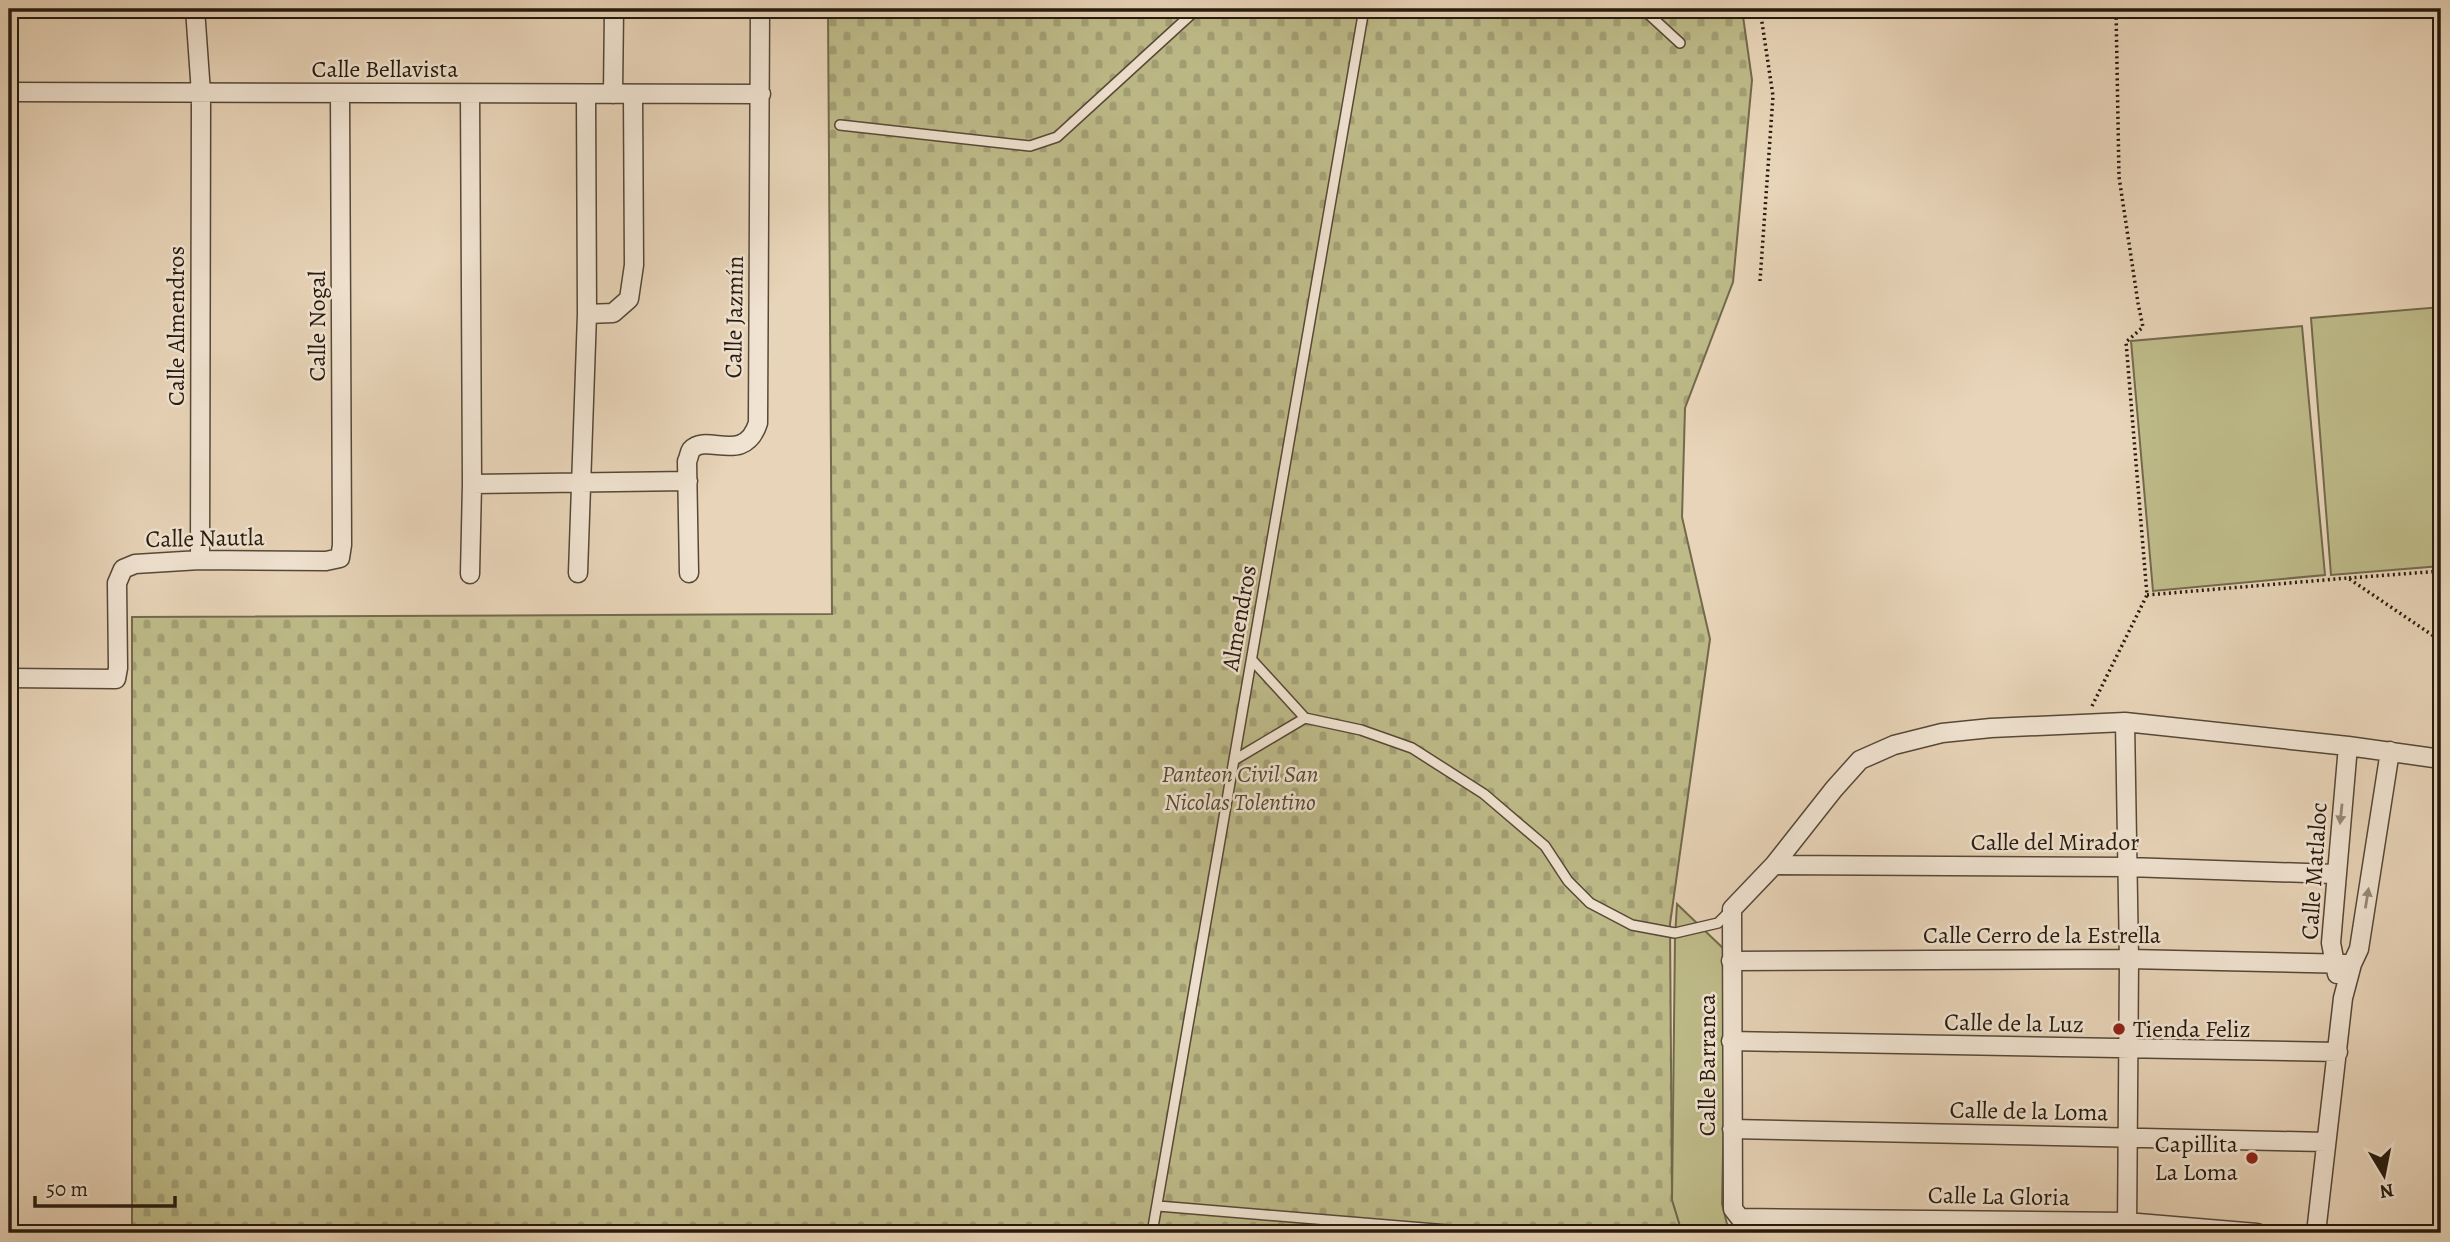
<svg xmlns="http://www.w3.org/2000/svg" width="2450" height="1242" font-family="Alegreya,serif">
  <defs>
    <pattern id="cemetery-stones" width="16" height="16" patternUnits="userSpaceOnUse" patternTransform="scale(1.75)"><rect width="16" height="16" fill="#bebb89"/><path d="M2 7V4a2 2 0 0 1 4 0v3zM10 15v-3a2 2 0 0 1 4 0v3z" fill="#a3a075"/></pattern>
  </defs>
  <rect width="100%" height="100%" fill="#e8d4b8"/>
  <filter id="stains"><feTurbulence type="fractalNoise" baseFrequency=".00286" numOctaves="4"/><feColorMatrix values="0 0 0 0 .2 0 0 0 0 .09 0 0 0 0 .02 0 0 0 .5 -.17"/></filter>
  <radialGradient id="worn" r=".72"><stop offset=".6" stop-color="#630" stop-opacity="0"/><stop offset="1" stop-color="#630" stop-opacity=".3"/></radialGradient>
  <!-- green -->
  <path fill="#bebb89" stroke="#726a4c" stroke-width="2" d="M2441,307V566L2331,575L2311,318Z
    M2302,326L2325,575L2153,591L2131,341Z
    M1677,904L1727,952L1722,1204L1727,1224L1737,1233H1682L1672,1201L1675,937Z"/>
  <!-- cemetery -->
  <path fill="url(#cemetery-stones)" stroke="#726a4c" stroke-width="2" d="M828,9H1742L1752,80L1733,282L1685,408L1682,517L1710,639L1670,924L1672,1200L1682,1233H132V617L832,614Z"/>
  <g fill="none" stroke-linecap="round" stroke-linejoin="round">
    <!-- service casing -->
    <g stroke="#564838" stroke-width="12">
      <path id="service" d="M1643,9L1680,43
        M840,125L1030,146L1057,137L1197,9
        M1252,660L1305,718
        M1236,759L1305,718L1361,730L1412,748L1484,794L1545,846L1568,881L1590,903L1632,925L1675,933L1718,923L1730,911
        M1158,1206L1484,1233
        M1152,1233L1364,9"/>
    </g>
    <!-- minor casing -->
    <g stroke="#564838" stroke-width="21">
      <path id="minor" d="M195,9L201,93L200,560
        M9,92L761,94
        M470,94L472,484L470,574
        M613,94L614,9
        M587,314L613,313L629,299L634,265L633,94
        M472,484L688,481
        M578,573L587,314L586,94
        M689,573L687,461C689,458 689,453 691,450C707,432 744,466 758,423L760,9
        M9,678L116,679L118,668L117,583L123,569L135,564L200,560L326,561L340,558L342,545L340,93
        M2125,722L2129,959L2127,1233
        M1774,865L2128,867L2335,874
        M1731,961L2129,959L2352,964
        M2337,974L2331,943L2348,746
        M1731,1041L2338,1052
        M1732,1129L2326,1142
        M2257,1233L2126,1222L1740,1218L1733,1209L1732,909L1774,865L1834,789L1860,760L1894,745L1942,733L1991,728L2125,722L2348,746L2441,759
        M2316,1233L2343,998L2352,964L2359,949L2390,751"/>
    </g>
    <!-- path -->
    <path stroke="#261a0e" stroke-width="3.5" stroke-dasharray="2 3.5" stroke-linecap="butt" d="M1760,281L1773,96L1760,9
      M2349,578L2441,571
      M2147,595L2348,578L2441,641
      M2092,706L2147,595L2126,342L2143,327L2138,303L2119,177L2116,9"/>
    <!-- service -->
    <use href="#service" stroke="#f0e3d1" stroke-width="9"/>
    <!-- minor -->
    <use href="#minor" stroke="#f0e3d1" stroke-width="18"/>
  </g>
  <!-- one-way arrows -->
  <defs><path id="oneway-solid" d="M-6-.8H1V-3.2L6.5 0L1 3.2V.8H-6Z" transform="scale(1.75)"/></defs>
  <g fill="#958979">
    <use href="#oneway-solid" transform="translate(2341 814) rotate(96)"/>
    <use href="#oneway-solid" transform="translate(2367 898) rotate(-81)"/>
  </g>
  <!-- markers -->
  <g fill="#8f2418" stroke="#f0e3d1" stroke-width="2.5">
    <circle cx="2119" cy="1029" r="7"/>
    <circle cx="2252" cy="1158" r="7"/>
  </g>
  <g text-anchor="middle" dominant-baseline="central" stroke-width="5" stroke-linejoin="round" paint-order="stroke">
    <!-- street labels -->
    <g font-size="24" fill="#261a0e" stroke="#f0e3d1">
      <text x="385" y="69">Calle Bellavista</text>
      <text transform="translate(734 317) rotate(-89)">Calle Jazmín</text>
      <text transform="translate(176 326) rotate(-90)">Calle Almendros</text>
      <text transform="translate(317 326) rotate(-90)">Calle Nogal</text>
      <text transform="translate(205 538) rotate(-1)">Calle Nautla</text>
      <text transform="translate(1239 618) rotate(-80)">Almendros</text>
      <text x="2055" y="842">Calle del Mirador</text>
      <text transform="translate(2314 871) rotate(-86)">Calle Matlaloc</text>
      <text x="2042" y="935">Calle Cerro de la Estrella</text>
      <text transform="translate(2014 1023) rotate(1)">Calle de la Luz</text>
      <text transform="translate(1707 1065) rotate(-90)">Calle Barranca</text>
      <text transform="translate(2029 1111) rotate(1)">Calle de la Loma</text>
      <text transform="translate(1999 1196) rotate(1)">Calle La Gloria</text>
    </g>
    <!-- park labels -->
    <g font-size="24" font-style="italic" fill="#544a33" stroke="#f0e3d1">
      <text x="1240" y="774">Panteon Civil San<tspan x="1240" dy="28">Nicolas Tolentino</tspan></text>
    </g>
    <!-- poi labels -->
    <g font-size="24" fill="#261a0e" stroke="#f0e3d1" text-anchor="start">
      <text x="2133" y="1029">Tienda Feliz</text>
      <text x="2238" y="1144" text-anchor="end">Capillita<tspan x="2238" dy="28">La Loma</tspan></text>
    </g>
  </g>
  <!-- margin -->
  <rect width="2450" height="1242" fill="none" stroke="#e8d4b8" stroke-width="35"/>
  <rect x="10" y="10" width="2429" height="1221" fill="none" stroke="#261a0e" stroke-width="3.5"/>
  <rect x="18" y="18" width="2415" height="1207" fill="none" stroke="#261a0e" stroke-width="2"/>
  <!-- north arrow -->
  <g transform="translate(2384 1175) rotate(170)" stroke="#f0e3d1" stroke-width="5" paint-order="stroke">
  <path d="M0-5L12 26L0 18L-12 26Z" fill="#261a0e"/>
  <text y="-10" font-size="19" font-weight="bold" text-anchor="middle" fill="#261a0e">N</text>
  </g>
  <!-- scale -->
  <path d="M35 1196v10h140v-10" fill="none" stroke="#261a0e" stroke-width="3.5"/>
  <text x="46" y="1196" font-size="21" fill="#261a0e" stroke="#f0e3d1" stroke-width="5" paint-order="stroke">50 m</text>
  <rect width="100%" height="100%" filter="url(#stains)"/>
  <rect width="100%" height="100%" fill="url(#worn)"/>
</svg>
